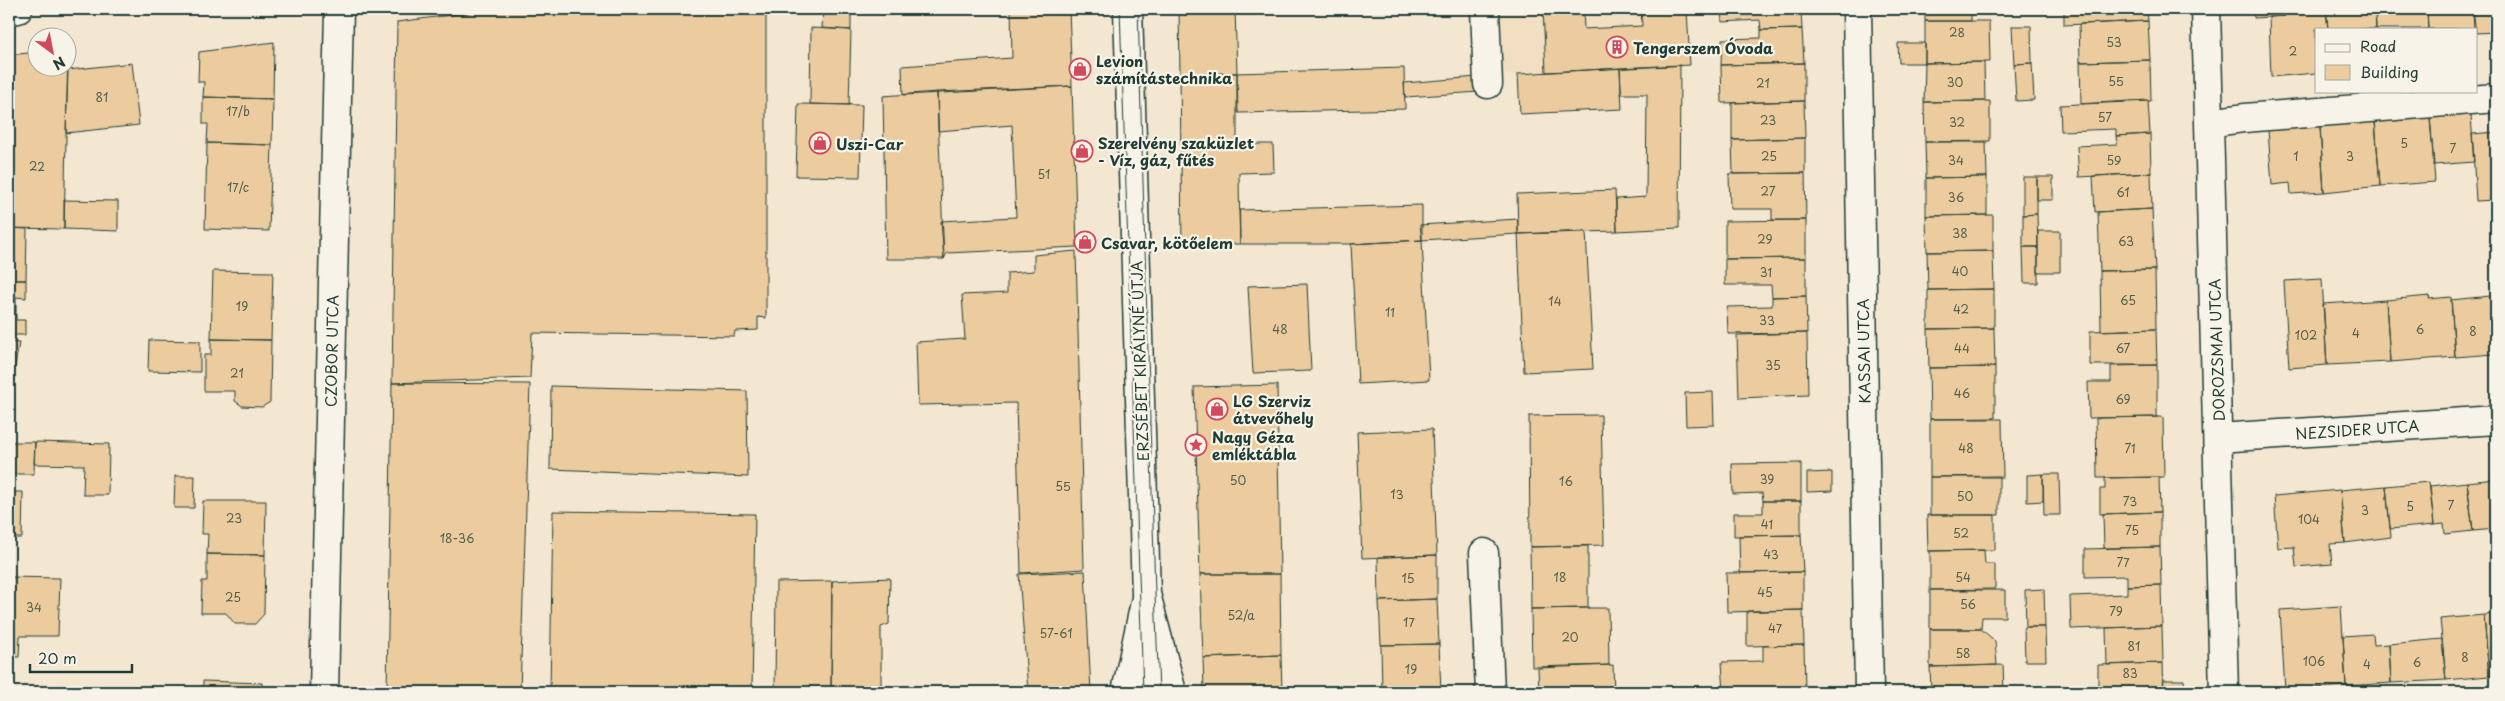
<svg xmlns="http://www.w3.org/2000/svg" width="2505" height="701" font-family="'Playpen Sans',sans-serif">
  <rect width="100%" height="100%" fill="#f4e7d2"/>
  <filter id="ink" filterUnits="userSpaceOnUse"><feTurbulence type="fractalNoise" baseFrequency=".02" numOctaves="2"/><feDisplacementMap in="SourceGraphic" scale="10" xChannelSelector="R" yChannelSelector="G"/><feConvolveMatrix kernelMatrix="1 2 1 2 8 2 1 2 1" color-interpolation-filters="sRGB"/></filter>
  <g filter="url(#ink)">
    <!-- built -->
    <path fill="#f2dfc2" d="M1499,9H1687L1690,65L1503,75Z"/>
    <!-- building -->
    <path fill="#eccc9e" stroke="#1f3d34" d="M498,9H766V318L758,317V330L735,331L734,336L532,333L530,378L392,383L397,22Z
      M823,9H851V30L822,28Z
      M1011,9H1069L1072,86L903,95L902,66L1012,58Z
      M1179,9H1235L1237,73L1180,74Z
      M1543,9H1583L1584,29L1642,26L1641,9H1687L1690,65L1546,72Z
      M1721,9H1801L1802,29L1761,30L1760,20L1722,22Z
      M1925,9H1971V21H1925Z
      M2064,9H2147L2148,21L2064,25Z
      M2253,9H2285V16L2254,18Z
      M2285,9H2326L2328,29H2316V73L2271,77L2269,17L2285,16Z
      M2326,9H2375L2376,29H2328Z
      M2375,9H2427L2428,29H2376Z
      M2427,9H2473L2474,29H2428Z
      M2473,9H2496V32L2476,33Z
      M1925,21H1989L1990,62L1925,63Z
      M2148,21L2150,60L2080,62L2079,24Z
      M2012,26H2031L2032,63L2014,64Z
      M811,28L851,30L849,105L810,104Z
      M1802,29L1804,63L1721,65L1722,39L1761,38V30Z
      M274,42L273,99L203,97L204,82H198L199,52Z
      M1898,43H1925V63H1899Z
      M68,48L64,229L9,228V55L38,52V68H68Z
      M2150,60L2151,101L2081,104L2080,62Z
      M1984,62L1985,101L1924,102L1925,63Z
      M132,63L139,125L66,133L68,70Z
      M1804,63V101L1722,103L1721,65Z
      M2032,63L2034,100L2016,101L2014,64Z
      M1680,65L1679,228L1617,231L1616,199L1646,197L1647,94H1621L1620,68Z
      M1404,68L1405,109L1238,113L1237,73Z
      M1620,68L1622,109L1520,114L1518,74Z
      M1237,73V144H1273L1274,172L1239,173L1240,244L1182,245L1180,74Z
      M1477,77L1479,92L1405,97L1404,83Z
      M1072,86L1077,247L947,253L944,259L941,221L1016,217L1012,125L938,131L937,92Z
      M937,92L944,259H886L883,96Z
      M203,97L273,99L272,145L207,143L208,124H203Z
      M2148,100L2150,134L2116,136V129L2061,131L2060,105Z
      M1804,101L1805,138L1732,140V103Z
      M1990,101V141L1925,142L1924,102Z
      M798,104L862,105L860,177L796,176Z
      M2471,114L2474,162L2434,165L2430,117Z
      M2430,117L2435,182L2380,186L2375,121Z
      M2375,121L2380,186L2324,192L2320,126Z
      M2320,126L2324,192L2291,194L2290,183L2272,185L2268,130Z
      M2496,132V200L2476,201L2472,134Z
      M2150,134L2151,173L2079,177L2077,146L2117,144L2116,136Z
      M1805,138V173L1733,174L1732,140Z
      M1925,142H1986L1987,177L1926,178Z
      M207,143L272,145L269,231L205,229Z
      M1805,173L1806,220H1772V209H1730L1729,174Z
      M2151,173L2152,209L2095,212L2093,176Z
      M1987,177V215L1926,216V178Z
      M2023,177H2037V214L2023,215Z
      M2037,177H2053V200H2037Z
      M1615,190L1617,231L1518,234L1517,194Z
      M64,200L118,201V231L64,229Z
      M1422,205V240L1351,244H1240L1239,210Z
      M2152,209L2155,270L2100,271L2098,212Z
      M2037,214L2038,247H2023V215Z
      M1993,215V251L1927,252L1926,216Z
      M1518,219V234L1422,240L1420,225Z
      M1806,220V258L1725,259V221Z
      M9,228L27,229L26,280H9Z
      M1586,231L1593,369L1524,372L1518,234Z
      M2038,231H2060V272H2038Z
      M1422,240L1429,380L1358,384L1351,244Z
      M2023,247H2038V283H2024Z
      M1076,251L1084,569L1021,573L1016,403L918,405L916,342L965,339L962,295L1007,293V273L1034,271V255Z
      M1993,251L1994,289L1928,290L1927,252Z
      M1806,258V296L1772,297L1771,285H1725V259Z
      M2155,270L2156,329L2101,331L2100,271Z
      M213,271L273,272L271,340L211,339Z
      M2322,279L2327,365L2289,368L2284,281Z
      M9,280H26V298L16,297V320H25V335H9Z
      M1307,284L1311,371L1253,373L1248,286Z
      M1994,289V328L1928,329V290Z
      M1806,296L1807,333L1728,334L1727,307L1772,306V297Z
      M2430,296L2429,299L2451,297L2455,357L2390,362L2386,300Z
      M2490,296L2495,354L2455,357L2451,300Z
      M2386,300L2390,362L2327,365L2323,304Z
      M2491,307H2496V354H2495Z
      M1994,328L1995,367L1929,368L1928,329Z
      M2156,329L2157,365H2090V331Z
      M1807,333L1808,395L1739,398L1737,335Z
      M211,339L271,340L270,402L262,407L242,406L235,401V391H204V355H211Z
      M149,340L200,341V372L148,371Z
      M9,342L19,343L12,384L11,427H9Z
      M2157,365V417L2089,418L2088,382H2111V366Z
      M1995,367V418L1930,419L1929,368Z
      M392,383L530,384L520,692H387Z
      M1277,385L1280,574H1200L1194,387Z
      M551,386L747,391L748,477L550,469Z
      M1713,392L1714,425L1686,426L1685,393Z
      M1601,415L1604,545L1530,547L1529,416Z
      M2163,417L2164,477L2097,478L2096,418Z
      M1930,419H2002L2003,477H1930Z
      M1432,429L1437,555L1362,558L1357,432Z
      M9,442H35L34,474H9Z
      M35,442L109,444L108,495H83L84,465L34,464Z
      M1801,463V501H1763L1762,493L1733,494L1732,464Z
      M1832,472V491L1807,492V473Z
      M2043,474H2059L2060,515H2044Z
      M2043,474V501L2027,502V475Z
      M175,476H195L194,508H174Z
      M1999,476V515H1930V477Z
      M2159,477L2160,512L2100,514V489H2105V478Z
      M2496,479V529L2473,531L2467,482Z
      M2429,482L2434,525L2390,529L2386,486Z
      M2467,482L2473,531L2445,534L2444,524L2434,525L2430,486Z
      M2386,486L2391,537L2345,543L2340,490Z
      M2340,490L2345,543L2330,544L2332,564L2296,567L2294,547L2278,548L2274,496Z
      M9,492H23L22,538H9Z
      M203,501H266L265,555L207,554L208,534H202Z
      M1763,501H1801V535L1734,536V513H1763Z
      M553,511L755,514L752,692H550Z
      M2160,512V547L2104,548L2103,514Z
      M1927,515H1995V550L1928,551Z
      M1801,535L1803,572L1740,573L1739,536Z
      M1588,546V608L1531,609L1530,547Z
      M2160,547L2161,585L2127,586V576L2085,577V549Z
      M1984,550L1985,564H1995V589L1930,590V551Z
      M207,554L265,555L264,614L255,624H235L226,613H201L202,581H207Z
      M1437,555V599L1379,601L1378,557Z
      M1085,571L1091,692H1028L1019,574Z
      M1803,572V610L1727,612L1726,573Z
      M1200,574H1280L1281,655L1203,658Z
      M9,577L60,578L58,636H20L19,657H9Z
      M890,578L889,624L881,627V692H831L832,581Z
      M832,581L831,692H775L776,582Z
      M2161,585L2162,626L2071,629L2070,596L2127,594V586Z
      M2044,589L2045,627H2026L2025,590Z
      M1930,590H2005V617H1982L1981,629H1930Z
      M1437,599L1439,644L1381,645L1379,601Z
      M2341,606L2346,686L2285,690L2280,610Z
      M1588,608H1608L1609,665L1532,667L1531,609Z
      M1803,610L1804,645L1747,646V611Z
      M2496,614V675L2489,676L2484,615Z
      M2484,615L2489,676L2446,680L2440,619Z
      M2162,626L2163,663L2107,665L2106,628Z
      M2024,627H2045L2046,661H2025Z
      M1930,629H1981L1995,641L1997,665L1930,667Z
      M2373,634L2374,645L2389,644L2391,683L2346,686L2343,636Z
      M2442,639L2446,680L2391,683L2389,644Z
      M1439,644L1441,692H1382L1381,645Z
      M1804,645L1805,689L1724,692L1722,662L1763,661V646Z
      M1281,655L1282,692H1204L1203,658Z
      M2163,663L2164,692H2098V665Z
      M1613,665L1614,692H1539L1538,668Z
      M2003,665L2004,692H1931L1930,667Z
      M2163,680H2184L2185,692H2164Z
      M203,681L262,683V692H203Z
      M1805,689V692H1725Z"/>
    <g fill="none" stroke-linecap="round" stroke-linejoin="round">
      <!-- lane casing -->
      <g stroke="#1f3d34" stroke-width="21">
        <path id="lane" d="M1148,637L1151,692"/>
      </g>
      <!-- street casing -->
      <g stroke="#1f3d34" stroke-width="31">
        <path id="street" d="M1485,9L1488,84
          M1857,9L1869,692
          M2206,9L2224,692
          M9,10L18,9
          M2209,123L2244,118L2496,98
          M2218,438L2496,420
          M1484,553L1490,692
          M324,692L339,9"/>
      </g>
      <!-- secondary casing -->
      <g stroke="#1f3d34" stroke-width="31">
        <path id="secondary" d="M1128,9L1146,594L1172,692
          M1126,692L1146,598"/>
      </g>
      <!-- lane -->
      <use href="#lane" stroke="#f7f3e8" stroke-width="18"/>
      <!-- street -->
      <use href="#street" stroke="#f7f3e8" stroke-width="28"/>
      <!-- secondary -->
      <use href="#secondary" stroke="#f7f3e8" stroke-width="28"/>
      <!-- tram -->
      <path stroke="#1f3d34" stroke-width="1" d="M1120,9L1143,692
        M1138,9L1155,593L1159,692"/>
    </g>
  </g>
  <!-- icons -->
  <defs>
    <g id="building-ring" transform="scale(1.125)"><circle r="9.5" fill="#f7f3e8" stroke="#d1495b" stroke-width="1.5"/><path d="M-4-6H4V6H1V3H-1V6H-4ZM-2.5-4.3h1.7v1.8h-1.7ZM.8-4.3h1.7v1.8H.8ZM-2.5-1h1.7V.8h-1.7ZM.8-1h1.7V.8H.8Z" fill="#d1495b"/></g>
    <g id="shop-ring" transform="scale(1.125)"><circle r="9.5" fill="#f7f3e8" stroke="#d1495b" stroke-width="1.5"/><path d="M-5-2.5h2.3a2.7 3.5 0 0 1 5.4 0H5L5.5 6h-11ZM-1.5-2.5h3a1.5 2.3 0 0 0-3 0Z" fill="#d1495b"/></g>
    <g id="sight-ring" transform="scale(1.125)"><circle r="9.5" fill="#f7f3e8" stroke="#d1495b" stroke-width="1.5"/><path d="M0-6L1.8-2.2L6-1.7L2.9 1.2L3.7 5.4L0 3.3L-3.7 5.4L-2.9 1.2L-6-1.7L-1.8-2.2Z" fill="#d1495b"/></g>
  </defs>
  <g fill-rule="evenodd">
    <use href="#building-ring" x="1617" y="47"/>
    <use href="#shop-ring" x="1080" y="69"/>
    <use href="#shop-ring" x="820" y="143"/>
    <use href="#shop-ring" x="1082" y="151"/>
    <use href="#shop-ring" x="1085" y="242"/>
    <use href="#shop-ring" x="1217" y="409"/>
    <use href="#sight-ring" x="1196" y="445"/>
  </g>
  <g text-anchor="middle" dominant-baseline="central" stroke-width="4.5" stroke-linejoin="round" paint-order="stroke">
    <!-- number labels -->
    <g font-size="12" fill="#52614e">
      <text x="1957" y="32">28</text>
      <text x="2114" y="42">53</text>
      <text x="2293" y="51">2</text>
      <text x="2116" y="81">55</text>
      <text x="1955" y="82">30</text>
      <text x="1763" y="83">21</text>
      <text x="102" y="97">81</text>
      <text x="238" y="111">17/b</text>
      <text x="2105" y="117">57</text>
      <text x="1768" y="120">23</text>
      <text x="1957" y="122">32</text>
      <text x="2404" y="143">5</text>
      <text x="2453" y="148">7</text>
      <text x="1769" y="156">25</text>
      <text x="2296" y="156">1</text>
      <text x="2350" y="156">3</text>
      <text x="1956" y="160">34</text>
      <text x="2114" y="160">59</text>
      <text x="37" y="166">22</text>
      <text x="1044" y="174">51</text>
      <text x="238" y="187">17/c</text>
      <text x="1768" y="191">27</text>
      <text x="2123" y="192">61</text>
      <text x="1956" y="197">36</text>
      <text x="1960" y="233">38</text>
      <text x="1765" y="239">29</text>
      <text x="2126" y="241">63</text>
      <text x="1960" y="271">40</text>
      <text x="1766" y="272">31</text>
      <text x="2128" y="300">65</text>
      <text x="1555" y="301">14</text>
      <text x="242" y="306">19</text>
      <text x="1961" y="309">42</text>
      <text x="1390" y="312">11</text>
      <text x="1767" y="320">33</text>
      <text x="1280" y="329">48</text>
      <text x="2420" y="329">6</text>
      <text x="2473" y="331">8</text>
      <text x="2356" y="333">4</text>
      <text x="2306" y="335">102</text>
      <text x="1962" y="348">44</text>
      <text x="2123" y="348">67</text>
      <text x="1773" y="365">35</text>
      <text x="237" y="373">21</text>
      <text x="1962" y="393">46</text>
      <text x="2123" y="399">69</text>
      <text x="1966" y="448">48</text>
      <text x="2130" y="448">71</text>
      <text x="1767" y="479">39</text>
      <text x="1238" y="480">50</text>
      <text x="1566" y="481">16</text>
      <text x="1063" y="486">55</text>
      <text x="1397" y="494">13</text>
      <text x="1965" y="496">50</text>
      <text x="2130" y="501">73</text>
      <text x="2451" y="505">7</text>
      <text x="2410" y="506">5</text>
      <text x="2365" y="510">3</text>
      <text x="234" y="518">23</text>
      <text x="2309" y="519">104</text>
      <text x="1767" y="524">41</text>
      <text x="2132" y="530">75</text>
      <text x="1961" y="533">52</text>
      <text x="457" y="538">18-36</text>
      <text x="1771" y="554">43</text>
      <text x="2123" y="562">77</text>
      <text x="1560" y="577">18</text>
      <text x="1963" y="577">54</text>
      <text x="1408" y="578">15</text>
      <text x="1765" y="592">45</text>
      <text x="233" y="597">25</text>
      <text x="1968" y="604">56</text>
      <text x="34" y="607">34</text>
      <text x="2116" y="611">79</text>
      <text x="1241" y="615">52/a</text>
      <text x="1409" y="622">17</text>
      <text x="1775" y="628">47</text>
      <text x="1056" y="633">57-61</text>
      <text x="1570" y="637">20</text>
      <text x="2134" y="646">81</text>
      <text x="1963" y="653">58</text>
      <text x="2465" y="657">8</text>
      <text x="2314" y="661">106</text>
      <text x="2417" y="662">6</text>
      <text x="2367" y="664">4</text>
      <text x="1411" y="669">19</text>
      <text x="2130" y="673">83</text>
    </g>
    <!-- poi labels -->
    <g font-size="15" font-weight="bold" fill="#1f3d34" stroke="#f7f3e8" text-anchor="start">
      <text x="1633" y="47">Tengerszem Óvoda</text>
      <text x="1096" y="60">Levion<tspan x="1096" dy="17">számítástechnika</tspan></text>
      <text x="1098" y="142">Szerelvény szaküzlet<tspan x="1098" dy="17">- Víz, gáz, fűtés</tspan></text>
      <text x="836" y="143">Uszi-Car</text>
      <text x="1101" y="242">Csavar, kötőelem</text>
      <text x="1233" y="400">LG Szerviz<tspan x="1233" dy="17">átvevőhely</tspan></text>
      <text x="1212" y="436">Nagy Géza<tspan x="1212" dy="17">emléktábla</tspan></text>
    </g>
    <!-- street labels -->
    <g font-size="15" fill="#1f3d34" stroke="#f7f3e8">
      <text transform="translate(2216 350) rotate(-92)">DOROZSMAI UTCA</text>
      <text transform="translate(331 351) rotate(-89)">CZOBOR UTCA</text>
      <text transform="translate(1863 351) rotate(-91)">KASSAI UTCA</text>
      <text transform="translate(1139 361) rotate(-92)">ERZSÉBET KIRÁLYNÉ ÚTJA</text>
      <text transform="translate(2357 429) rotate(-4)">NEZSIDER UTCA</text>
    </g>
  </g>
  <!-- margin -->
  <rect width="2505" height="701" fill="none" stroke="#f7f3e8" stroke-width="30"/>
  <rect x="15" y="15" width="2475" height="671" fill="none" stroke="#1f3d34" stroke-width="2" filter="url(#ink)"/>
  <!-- legend -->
  <rect x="2315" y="28" width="162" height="65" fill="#f7f3e8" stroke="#a1aaa0"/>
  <rect x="2325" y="44" width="25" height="8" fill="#f7f3e8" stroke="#a1aaa0"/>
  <text x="2360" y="52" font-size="15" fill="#1f3d34">Road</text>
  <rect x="2325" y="65" width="25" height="15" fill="#eccc9e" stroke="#a1aaa0"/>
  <text x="2360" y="78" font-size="15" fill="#1f3d34">Building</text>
  <!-- north arrow -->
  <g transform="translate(52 52) rotate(148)"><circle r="24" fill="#f7f3e8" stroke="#a1aaa0"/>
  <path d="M0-4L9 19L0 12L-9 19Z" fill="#d1495b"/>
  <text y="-8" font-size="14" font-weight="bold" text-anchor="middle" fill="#1f3d34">N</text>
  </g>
  <!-- scale -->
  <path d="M30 664v8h102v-8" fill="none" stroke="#1f3d34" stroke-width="2.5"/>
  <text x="38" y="664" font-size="15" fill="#1f3d34" stroke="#f7f3e8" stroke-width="4" paint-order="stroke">20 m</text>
</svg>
